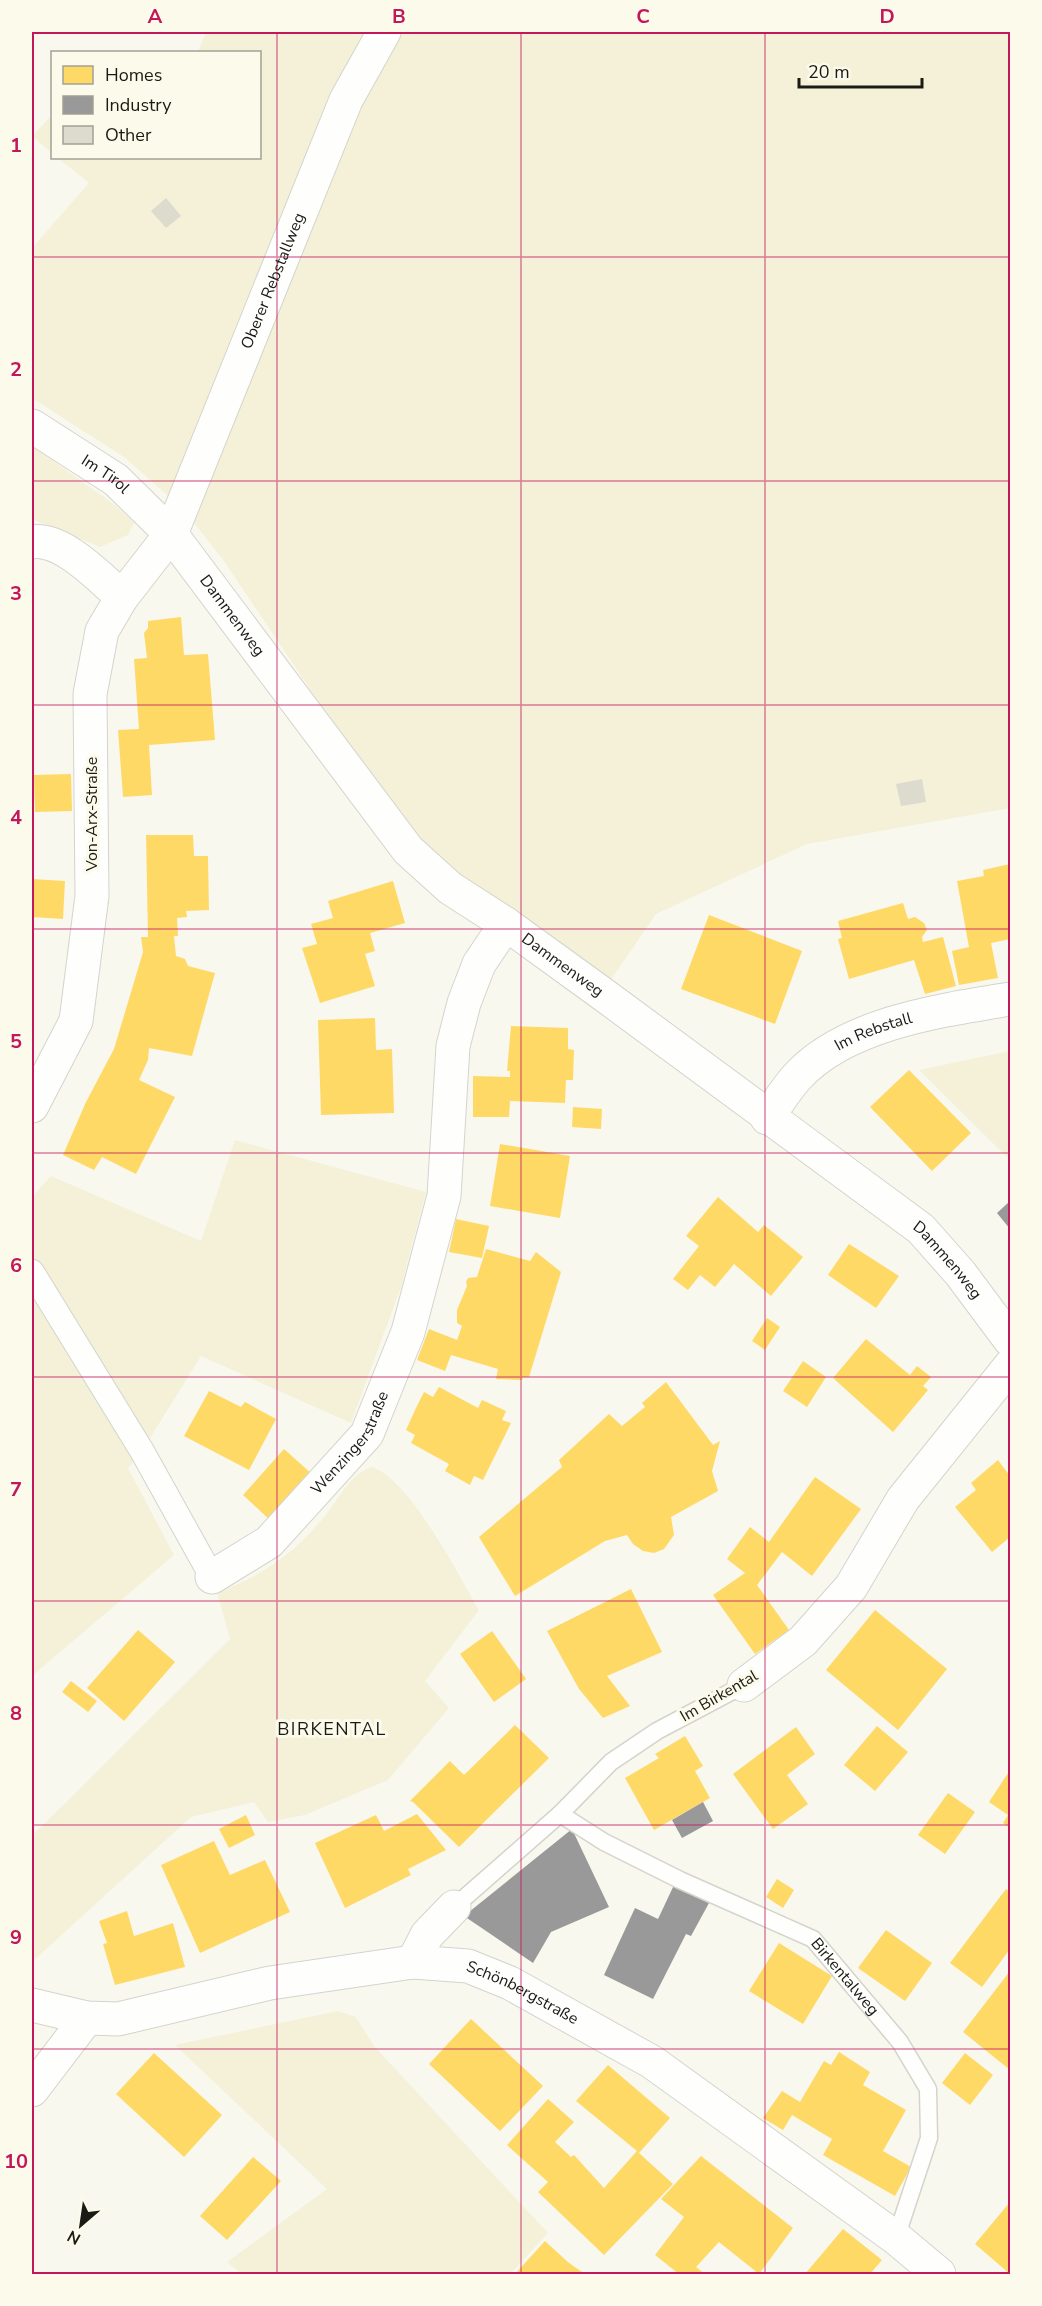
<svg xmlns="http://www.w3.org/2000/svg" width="1042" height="2306" font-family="'Nunito Sans',sans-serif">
  <rect width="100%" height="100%" fill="#f8f8ef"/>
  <!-- green -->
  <path fill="#f4f1d8" d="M206,32H1010V808L807,844L656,914L610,981L473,889L432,852L365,771L224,561L183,509L124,457L32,398V248L89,183L58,158H260V52H198Z
    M52,115V153L32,136Z
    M32,446L115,505L134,523L128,535L100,547L32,519Z
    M1010,1051V1160L919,1070Z
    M235,1140L426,1192L401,1287L351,1423L201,1356L142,1451L128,1468L174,1555L32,1676V1197L51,1176L201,1241Z
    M371,1467C408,1476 459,1576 479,1610L425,1681L449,1708L388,1780L305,1815L268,1822L254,1802L191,1817L32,1962V1836L230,1639L217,1592C260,1578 296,1552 325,1516C340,1498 348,1476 371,1467Z
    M338,2011L356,2017L374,2046L548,2233L510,2274H242L227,2262L327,2189L175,2045Z"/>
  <!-- homes -->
  <path fill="#ffd966" d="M181,617L184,655L208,654L215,740L149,745L152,795L123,797L118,730L139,729L134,659L147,658L144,633L148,628V621Z
    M71,774L72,811L35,812L34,775Z
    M146,835H193L194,856H208L209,910L186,911L187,917L177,918L178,936H174L176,956L185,959L188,966L215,973L192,1056L149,1048L148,1060L139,1080L175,1097L136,1174L102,1157L94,1170L63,1155L86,1102L114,1049L143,952L141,937H148Z
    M1010,864V939L991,943L998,978L959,985L952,951L969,947L957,881L984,876L983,870Z
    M32,879L65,881L63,919L32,917Z
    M393,881L405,923L370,933L375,951L365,954L375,986L320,1003L302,948L317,944L311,924L333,918L328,901Z
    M903,903L908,919L915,917L924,923L927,930L922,937L923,942L943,937L956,986L925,994L914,960L849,979L838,939L842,938L838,921Z
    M709,915L802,951L775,1024L681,989Z
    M375,1018L376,1050L392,1049L394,1113L321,1115L318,1020Z
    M511,1026L568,1028V1049L574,1050L573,1080H566L565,1103L510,1101L509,1117H473V1076L510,1077V1071H507Z
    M909,1070L971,1133L932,1171L870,1107Z
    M573,1107L602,1109L601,1129L572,1127Z
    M500,1144L570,1156L560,1218L490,1206Z
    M718,1197L758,1232L764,1225L803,1257L771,1296L734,1264L715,1287L700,1275L688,1290L673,1279L699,1246L686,1236Z
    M456,1219L489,1226L482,1258L449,1252Z
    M849,1244L899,1276L876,1308L828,1275Z
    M486,1249L530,1261L536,1252L561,1272L529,1377H523L522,1380L496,1379L498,1369L451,1355L445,1371L417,1360L429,1329L457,1340L462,1326L457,1323V1310L467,1286L466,1282L468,1278L477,1277Z
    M767,1318L780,1327L765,1350L752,1341Z
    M866,1339L910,1375L917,1366L931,1377L923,1386L928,1390L893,1432L833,1378Z
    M803,1361L826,1377L807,1407L783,1391Z
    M666,1382L713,1445L720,1441L712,1471L718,1491L671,1517L674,1535L664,1549L654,1553L643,1551L633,1544L627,1535L605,1541L515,1596L479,1537L562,1467L559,1460L609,1414L622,1426L645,1407L642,1403Z
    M439,1387L478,1408L482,1400L506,1411L502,1420L511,1423L483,1480L474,1476L470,1485L445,1471L449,1464L411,1443L415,1435L406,1430L415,1410L424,1392L433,1397Z
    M209,1391L241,1407L245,1402L276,1419L249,1470L184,1436Z
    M284,1449L313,1475L271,1521L243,1495Z
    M998,1460L1010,1476V1537L992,1552L955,1507L976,1490L971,1483Z
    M815,1477L861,1509L812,1576L782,1552L757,1585L789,1630L755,1654L713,1595L745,1573L727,1559L750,1527L769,1542Z
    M631,1589L662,1652L607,1676L630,1706L603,1718L579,1689L547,1631Z
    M875,1610L947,1669L898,1730L826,1670Z
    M138,1630L175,1662L124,1721L87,1688Z
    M492,1631L526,1679L494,1702L460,1654Z
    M71,1681L97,1701L88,1712L62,1692Z
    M515,1725L549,1758L459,1847L413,1802L410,1801L450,1761L464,1775Z
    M877,1726L908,1752L875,1791L844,1765Z
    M796,1727L815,1754L787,1775L808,1804L773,1829L733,1774Z
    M685,1736L703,1766L695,1771L710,1798L654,1830L625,1778L659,1758L655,1754Z
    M1010,1770V1828L1003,1823L1008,1815L989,1802Z
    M948,1793L975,1812L945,1854L918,1835Z
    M417,1814L446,1850L408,1869L411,1875L345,1908L315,1843L376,1815L384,1831Z
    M246,1815L255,1835L229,1848L219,1829Z
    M214,1841L230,1875L265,1860L290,1912L200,1953L161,1865Z
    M777,1879L794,1890L783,1908L766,1897Z
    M1006,1889L1010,1892V1949L982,1987L950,1963Z
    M127,1911L134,1936L173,1923L185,1967L115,1985L103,1944L107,1943L99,1921Z
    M886,1930L932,1963L905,2001L858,1968Z
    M779,1943L832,1976L803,2024L749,1991Z
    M1010,1971V2070L963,2032Z
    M471,2019L543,2086L500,2131L429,2064Z
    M839,2052L870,2072L863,2085L906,2110L883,2151L911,2167L895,2196L823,2155L832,2139L792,2115L783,2130L763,2118L782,2091L800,2102L824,2061L831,2065Z
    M154,2053L222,2115L184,2157L116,2094Z
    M965,2053L993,2075L970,2105L942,2083Z
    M608,2065L670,2118L639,2153L673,2184L604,2255L538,2192L548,2182L507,2145L548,2099L574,2122L555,2142L571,2157L574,2155L604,2188L637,2151L576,2101Z
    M701,2156L793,2228L759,2274L719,2242L696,2267L705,2274H679L655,2255L684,2217L661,2199Z
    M253,2157L281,2181L227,2240L200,2216Z
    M1010,2202V2274L975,2244Z
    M843,2229L882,2260L870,2274H805Z
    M545,2241L569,2263L585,2274H515Z"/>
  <!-- industry -->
  <path fill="#999" d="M1010,1201V1229L997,1213Z
    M703,1802L713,1821L682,1838L672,1820Z
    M572,1829L609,1907L551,1932L533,1963L464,1916Z
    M674,1885L709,1903L691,1936L686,1934L653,1999L604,1975L635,1908L658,1919Z"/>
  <!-- building -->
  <path fill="#dcdbcd" d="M166,198L181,216L166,228L151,211Z
    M922,779L926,802L901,806L896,784Z"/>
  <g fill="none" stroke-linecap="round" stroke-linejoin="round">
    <!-- service casing -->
    <g stroke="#d4d4cd" stroke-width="19">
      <g id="service">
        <path id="s1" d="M560,1814L604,1842L680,1880L813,1939L900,2042L928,2089L929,2138L896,2238"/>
        <path d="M454,1907L560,1814L611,1762L657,1731L744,1685"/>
      </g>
    </g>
    <!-- pedestrian casing -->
    <g stroke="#d4d4cd" stroke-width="26">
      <path id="pedestrian" d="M32,1272L142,1451L212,1577"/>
    </g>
    <!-- minor casing -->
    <g stroke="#d4d4cd" stroke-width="35">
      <g id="minor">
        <path id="s2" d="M32,426L116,480L171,534L408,850L450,888L506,924L604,995L921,1229L960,1273L1010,1340"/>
        <path d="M32,542C62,537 100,578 122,597"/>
        <path id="s3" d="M32,1106L76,1021L92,896L90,694L102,631L122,597L171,534L346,100L384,32"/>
        <path id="s4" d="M767,1118C777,1104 786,1089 797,1077C846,1023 943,1010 1010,999"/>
        <path id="s5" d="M212,1577L269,1542L367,1434L408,1332L444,1196L453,1046L464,1003L479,964L506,924"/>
        <path d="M744,1685L803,1641L851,1587L903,1499L1010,1366"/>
        <path d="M413,1962L427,1935L454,1907"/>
        <path id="s6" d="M32,2005L87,2018L118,2019L270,1983L413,1962L468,1966L510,1983L652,2062L896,2238L939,2274"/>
        <path d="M32,2090L87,2018"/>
      </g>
    </g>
    <!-- service -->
    <use href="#service" stroke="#fefefd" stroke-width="16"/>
    <!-- pedestrian -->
    <use href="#pedestrian" stroke="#fefefd" stroke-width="24"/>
    <!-- minor -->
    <use href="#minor" stroke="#fefefd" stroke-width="33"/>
  </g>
  <!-- grid -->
  <path fill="none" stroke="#c2185b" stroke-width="1.5" stroke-opacity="0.55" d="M277,32V2274M521,32V2274M765,32V2274M32,257H1010M32,481H1010M32,705H1010M32,929H1010M32,1153H1010M32,1377H1010M32,1601H1010M32,1825H1010M32,2049H1010"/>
  <g text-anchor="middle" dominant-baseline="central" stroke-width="6" stroke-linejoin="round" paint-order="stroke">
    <!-- street labels -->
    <g font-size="16" fill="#1b1b15" stroke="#fcfbeb">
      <text stroke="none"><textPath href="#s3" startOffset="880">Oberer Rebstallweg</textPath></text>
      <text stroke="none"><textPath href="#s2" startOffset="88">Im Tirol</textPath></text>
      <text stroke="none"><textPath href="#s2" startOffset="279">Dammenweg</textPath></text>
      <text transform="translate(92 814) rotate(-90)">Von-Arx-Straße</text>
      <text stroke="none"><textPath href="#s2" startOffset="765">Dammenweg</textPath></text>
      <text stroke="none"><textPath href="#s4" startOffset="141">Im Rebstall</textPath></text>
      <text stroke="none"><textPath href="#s2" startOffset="1251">Dammenweg</textPath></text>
      <text stroke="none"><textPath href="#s5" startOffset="196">Wenzingerstraße</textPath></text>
      <text transform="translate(719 1696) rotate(-30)">Im Birkental</text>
      <text stroke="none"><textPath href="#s1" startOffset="332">Birkentalweg</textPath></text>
      <text stroke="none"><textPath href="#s6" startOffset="504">Schönbergstraße</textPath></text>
    </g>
    <!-- neighbourhood labels -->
    <g font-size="18" letter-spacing="1.5" fill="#1b1b15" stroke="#fcfbeb">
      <text x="332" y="1729">BIRKENTAL</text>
    </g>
  </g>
  <!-- border -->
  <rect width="1042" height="2306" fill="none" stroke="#fcfbeb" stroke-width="66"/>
  <!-- legend -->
  <rect x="51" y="51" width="210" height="108" fill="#fcfbeb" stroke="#a2a195" stroke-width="1.5"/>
  <rect x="63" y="66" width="30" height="18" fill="#ffd966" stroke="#a2a195" stroke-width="1.5"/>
  <text x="105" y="81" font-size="18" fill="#1b1b15">Homes</text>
  <rect x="63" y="96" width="30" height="18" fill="#999999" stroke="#a2a195" stroke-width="1.5"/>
  <text x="105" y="111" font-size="18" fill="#1b1b15">Industry</text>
  <rect x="63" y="126" width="30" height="18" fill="#dcdbcd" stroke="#a2a195" stroke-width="1.5"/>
  <text x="105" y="141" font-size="18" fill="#1b1b15">Other</text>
  <!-- north arrow -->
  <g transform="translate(81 2225) rotate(209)" stroke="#fcfbeb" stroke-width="4.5" paint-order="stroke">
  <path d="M0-4.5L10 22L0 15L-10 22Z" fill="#1b1b15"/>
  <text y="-9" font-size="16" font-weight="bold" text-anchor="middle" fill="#1b1b15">N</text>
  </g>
  <!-- scale -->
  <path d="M799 78v9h123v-9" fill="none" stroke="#1b1b15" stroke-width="3"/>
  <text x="808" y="78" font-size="18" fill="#1b1b15" stroke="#fcfbeb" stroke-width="4.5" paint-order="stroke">20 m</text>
  <rect x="33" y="33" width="976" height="2240" fill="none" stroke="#c2185b" stroke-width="2"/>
  <g font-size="20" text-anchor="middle" font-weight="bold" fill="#c2185b">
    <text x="155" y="23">A</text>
    <text x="399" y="23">B</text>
    <text x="643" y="23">C</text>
    <text x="887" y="23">D</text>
    <text x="16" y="152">1</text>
    <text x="16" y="376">2</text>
    <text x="16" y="600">3</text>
    <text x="16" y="824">4</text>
    <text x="16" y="1048">5</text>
    <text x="16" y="1272">6</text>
    <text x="16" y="1496">7</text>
    <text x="16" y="1720">8</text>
    <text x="16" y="1944">9</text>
    <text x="16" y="2168">10</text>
  </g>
</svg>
